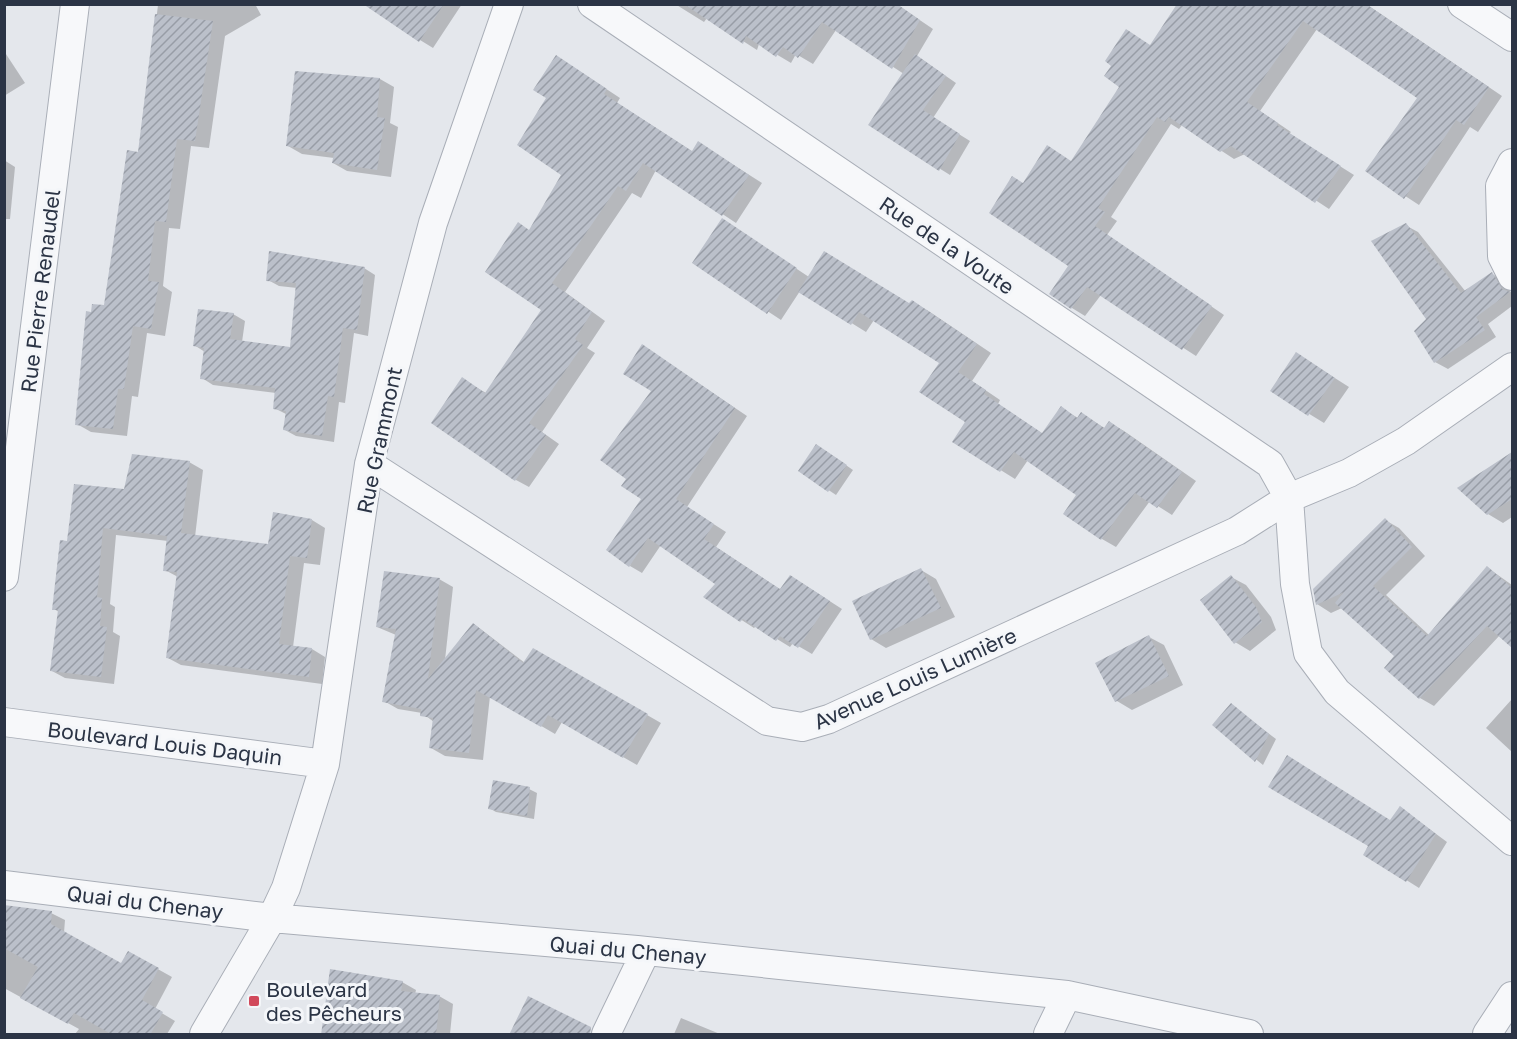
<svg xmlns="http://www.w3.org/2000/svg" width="1517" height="1039" font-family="'Golos Text',sans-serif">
  <defs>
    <pattern id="building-hatch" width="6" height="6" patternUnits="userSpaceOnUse" patternTransform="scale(1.5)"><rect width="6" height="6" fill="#bbc0ca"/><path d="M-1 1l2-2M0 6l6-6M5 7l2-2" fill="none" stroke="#989da6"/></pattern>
  </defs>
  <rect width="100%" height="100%" fill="#e4e7ec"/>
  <!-- shadow -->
  <path fill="#0003" d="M156,4H255L261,15L225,36L209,148L191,146L180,229L169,228L163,286L172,292L165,336L147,333L138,397L132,396L127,436L91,432L77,424L93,313L105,307L140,153L158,5Z
    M387,4H462L433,48L420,40Z
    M675,4H896L933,29L917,56L956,83L933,118L970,141L950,175L870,125L904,74L836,30L813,64L796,54L791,63L759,44L757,50L707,18L704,22Z
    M1366,4L1502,96L1478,132L1470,127L1419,205L1367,171L1420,97L1317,29L1260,111L1291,132L1289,134L1354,175L1329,209L1245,154L1234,159L1182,125L1179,129L1171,124L1111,217L1117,221L1107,235L1224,315L1196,356L1101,295L1085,316L1072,308L1070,266L1024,185L1072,162L1151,46Z
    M4,51L25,83L4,96Z
    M570,65L620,98L617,103L693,152L699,143L762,183L736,223L656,170L641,198L632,193L565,292L605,321L587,348L595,353L542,432L559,444L529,487L516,480L462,379L486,393L543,310L530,231L563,174Z
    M296,73L380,79L394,87L390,123L398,127L391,177L347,171L333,163L334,158L302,154L288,146Z
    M4,160L15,167L10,219H4Z
    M723,220L809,277L927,310L991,353L972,381L1000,400L998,404L1043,434L1061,408L1078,418L1082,414L1106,429L1110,423L1124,431L1196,481L1172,515L1150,501L1116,547L1102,539L1078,495L1028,460L1015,479L954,441L967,421L941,362L874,320L866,332L800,291L781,320L694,263Z
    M1405,225L1418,232L1466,292L1492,274L1504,281L1512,294V306L1488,324L1496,337L1448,369L1435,362L1428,319Z
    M364,268L375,275L368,336L354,333L345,403L339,402L334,442L296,436L285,430L286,414L274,408L276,393L213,385L202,378L205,352L194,345L233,314L245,321L242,342L292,348L297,288L279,286L268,280Z
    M655,354L747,416L687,507L726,532L716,547L781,590L803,584L842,609L812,654L793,643L790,647L756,626L754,628L706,597L717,584L661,545L642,573L630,566L643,499L628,478L654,390Z
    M1297,354L1349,387L1324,423L1272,391Z
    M824,450L853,470L836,495L800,471Z
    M1512,454V517L1503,523L1488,514L1459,488Z
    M189,462L203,470L195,537L269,546L312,520L325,528L320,565L304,563L293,647L312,649L325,657L322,684L181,665L168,658L178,577L165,570L168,541L116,535L110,604L115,607L113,632L120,636L114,684L65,678L52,671L59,612L54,609L68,542L126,491Z
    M1385,520L1399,528L1425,556L1386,595L1430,636L1488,568L1512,585V643L1500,635L1434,706L1420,698L1397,655L1342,608L1331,613L1317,604Z
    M921,570L936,579L955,617L886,648L871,639Z
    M1231,577L1246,585L1271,617L1276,630L1250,651L1235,642Z
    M439,579L453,587L445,660L474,624L525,663L534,650L661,723L637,765L562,722L555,734L490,696L483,760L445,756L431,748L434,722L422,713L398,709L384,701L396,635L377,627Z
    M1149,637L1164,645L1183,685L1132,710L1117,701Z
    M1512,699V752L1486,728Z
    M1231,705L1276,739L1263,765L1214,725Z
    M529,789L537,793L534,819L496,812L489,808Z
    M1401,808L1447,842L1419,888L1365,854Z
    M4,906L51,913L65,920L64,933L122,965L129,953L172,977L155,1009L175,1021L167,1034H75L79,1029L4,988Z
    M402,982L416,990L415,994L439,996L453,1004L450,1034H323Z
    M681,1018L720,1034H674Z"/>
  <!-- building -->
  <path fill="url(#building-hatch)" d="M363,4H444L419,42Z
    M684,4H897L920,20L892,69L822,22L798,58L783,47L776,57L746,36L743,44Z
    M1177,4H1366L1489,87L1464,125L1456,120L1404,199L1365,171L1417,98L1303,21L1247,102L1278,123L1277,125L1341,166L1315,203L1231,146L1220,152L1169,117L1165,122L1157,117L1098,208L1105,212L1095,226L1212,306L1182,350L1087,287L1071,309L1049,294L1068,266L989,213L1012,176L1023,183L1047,145L1071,161L1119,87L1104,76L1111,66L1105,61L1126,29L1150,45Z
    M155,14L213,21L195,141L177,139L166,222L155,221L148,281L159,282L151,329L133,326L124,389H118L113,429L75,425L86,311L91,312L92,304L104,305L127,150L138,152Z
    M915,54L946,76L923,110L960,134L939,171L868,125Z
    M556,55L607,89L604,94L692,151L698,141L749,175L722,216L643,163L626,191L618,186L552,283L592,312L575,339L583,345L529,423L546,435L515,481L431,423L462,377L485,393L541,310L485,272L518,222L529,230L561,175L517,145L546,98L533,90Z
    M295,71L380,78L377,117L385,118L377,170L332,163L334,153L286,146Z
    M722,218L797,268L767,314L692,263Z
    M1406,223L1461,293L1492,272L1502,289L1510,292L1476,317L1485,330L1434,363L1414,331L1426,319L1371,241Z
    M269,251L365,267L357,330L343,328L334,397L328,396L322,436L283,430L286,411L273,409L275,388L200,379L204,348L193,346L198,309L234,313L230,339L290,347L296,283L266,281Z
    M824,251L909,303L912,300L977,344L958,372L986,390L984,394L1042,433L1061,406L1077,418L1081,412L1104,428L1109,421L1182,472L1157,508L1135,493L1101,540L1063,514L1076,495L1014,452L1000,472L952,442L965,422L919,392L939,363L859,312L851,325L798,292Z
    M642,344L735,408L676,499L714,524L704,539L780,589L790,575L830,601L798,648L780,636L776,641L743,619L740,622L703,597L715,584L648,538L629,567L606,550L641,499L621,486L626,479L600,460L651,391L623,374Z
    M1296,352L1335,378L1308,416L1270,391Z
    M816,444L847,465L828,492L798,471Z
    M1512,452V499L1487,515L1457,488Z
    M132,454L190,461L181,533L268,544L273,512L312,519L307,558L290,556L279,644L312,648L309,677L166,658L177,572L163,571L167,536L103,528L97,597L102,598L100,626L107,627L101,677L50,671L58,610H52L60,540L67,541L74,484L124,489Z
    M1385,518L1412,547L1373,586L1427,636L1487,566L1512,588V648L1487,626L1419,699L1384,668L1394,656L1335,603L1344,592L1316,605L1313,589Z
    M921,568L941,608L870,640L852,601Z
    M384,571L440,578L428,679L473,623L523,663L533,648L648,714L623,758L548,715L541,727L476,690L469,753L429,748L433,718L420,716L421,709L382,702L396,629L376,627Z
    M1231,575L1256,607L1262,622L1234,644L1200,600Z
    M1149,635L1169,676L1115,702L1095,663Z
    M1231,703L1269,734L1255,762L1212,725Z
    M1287,755L1390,820L1400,806L1436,834L1406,882L1363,855L1368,846L1268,787Z
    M493,780L530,787L527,816L488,809Z
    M4,905L52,911L51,924L121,963L128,951L159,968L142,1000L163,1012L150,1035H113L74,1013L68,1024L20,998L38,967L4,948Z
    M330,969L403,981L401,991L440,995L436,1035H321Z
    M528,996L591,1027L590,1035H509Z"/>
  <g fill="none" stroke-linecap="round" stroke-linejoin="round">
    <!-- street casing -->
    <g stroke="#a9aeb7" stroke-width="30">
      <path id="street" d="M592,4L1270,464L1289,498L1295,584L1308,653L1337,692L1512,841
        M1462,4L1512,37
        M1512,163L1500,186L1502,256L1512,276
        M369,464L767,721L802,727L829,719L1237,531L1289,498L1349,473L1406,441L1512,367
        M4,577L75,4
        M4,722L325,764
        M4,885L272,918L637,950L1067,995L1249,1034
        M204,1034L272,918L286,888L325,764L369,464L433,223L509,4
        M606,1034L646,951
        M1048,1034L1067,995
        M1487,1034L1512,996"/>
    </g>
    <!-- street -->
    <use href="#street" stroke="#f7f8fa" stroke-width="28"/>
  </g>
  <!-- markers -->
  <rect fill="#d1495b" stroke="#f4f6f9" stroke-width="2" x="248" y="995" width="12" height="12" rx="3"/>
  <g text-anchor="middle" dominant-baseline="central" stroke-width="6" stroke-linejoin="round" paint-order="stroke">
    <!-- street labels -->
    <g font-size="21" fill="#2b3445" stroke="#f4f6f9">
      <text transform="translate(947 245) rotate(34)">Rue de la Voute</text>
      <text transform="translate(40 291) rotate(-83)">Rue Pierre Renaudel</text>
      <text transform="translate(379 440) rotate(-78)">Rue Grammont</text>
      <text transform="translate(915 678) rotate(-24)">Avenue Louis Lumière</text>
      <text transform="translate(165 743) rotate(7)">Boulevard Louis Daquin</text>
      <text transform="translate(145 902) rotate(7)">Quai du Chenay</text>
      <text transform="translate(628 950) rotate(5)">Quai du Chenay</text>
    </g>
    <!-- poi labels -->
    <g font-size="21" fill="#2b3445" stroke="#f4f6f9" text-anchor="start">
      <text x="266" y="989">Boulevard<tspan x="266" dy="24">des Pêcheurs</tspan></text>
    </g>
  </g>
  <!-- border -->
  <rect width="1517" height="1039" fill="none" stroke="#2b3445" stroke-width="12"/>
</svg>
